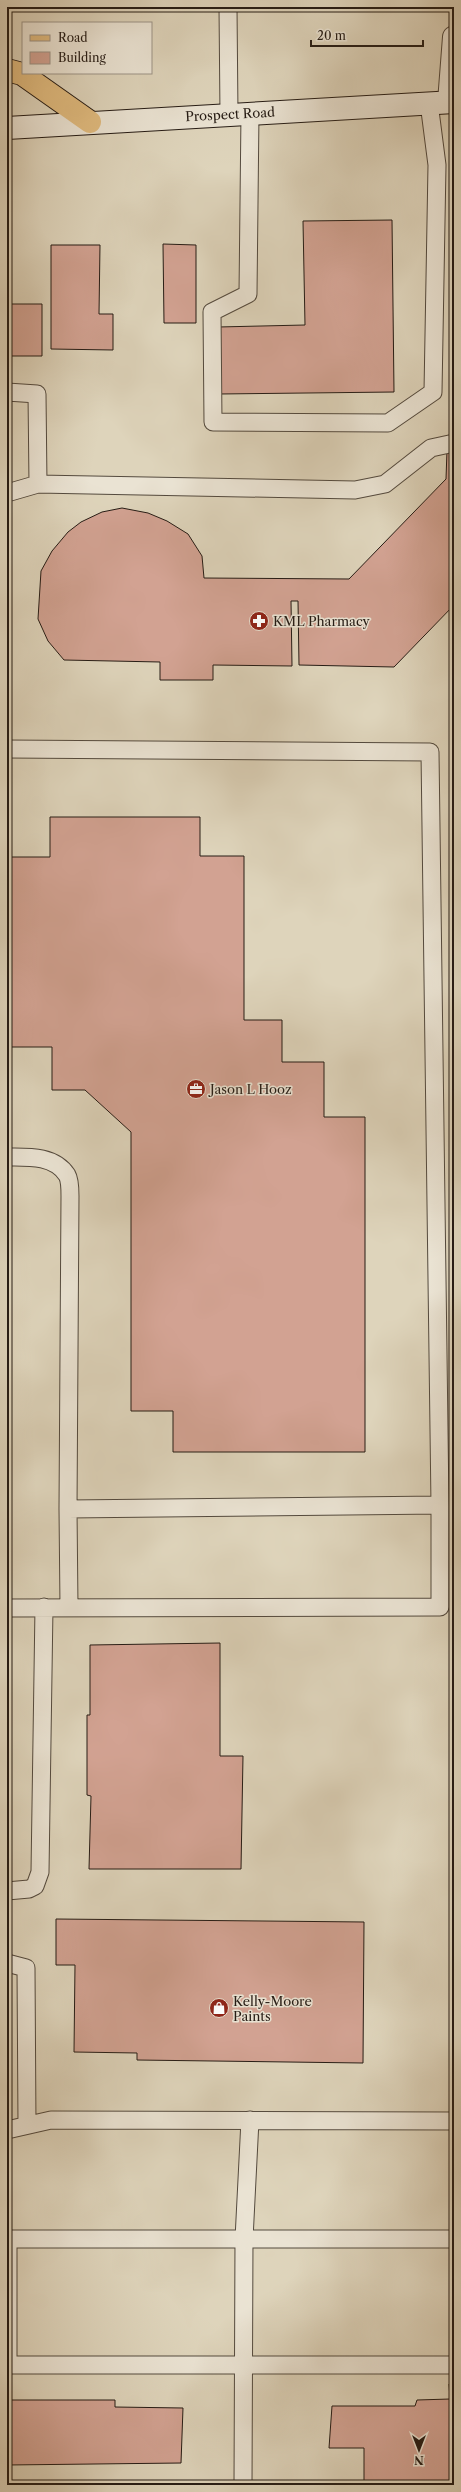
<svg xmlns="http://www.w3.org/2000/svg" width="461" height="2492" font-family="'Libre Caslon Text',serif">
  <rect width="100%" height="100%" fill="#ded4bb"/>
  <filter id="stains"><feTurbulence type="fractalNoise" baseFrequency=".005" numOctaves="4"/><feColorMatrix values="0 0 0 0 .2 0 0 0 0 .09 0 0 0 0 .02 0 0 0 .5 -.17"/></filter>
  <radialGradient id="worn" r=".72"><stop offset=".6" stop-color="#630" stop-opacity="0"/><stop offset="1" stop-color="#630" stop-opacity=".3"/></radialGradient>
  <!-- building -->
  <path fill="#d2a292" stroke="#261c15" d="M271,7H318L271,9Z
    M392,220L394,392L219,394L218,327L305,325L303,221Z
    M163,244L196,245V323H164Z
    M51,245H100L99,314H113V350L51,349Z
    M7,304H42V356H7Z
    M447,450H454V605L394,667L299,665L298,601H291L292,666L213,665V680H160V662L64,660L48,641L38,619L41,571L52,551L68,532L81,522L102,512L122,508L148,513L167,521L188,534L202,556L204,578L349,579L446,479Z
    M50,817H200V856H244V1020H282V1062H324V1117H365V1452H173V1411H131V1132L85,1090H52V1047H11L10,857H50Z
    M220,1643V1756H243L241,1869H89L91,1796L87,1795V1715H90V1645Z
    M56,1919L364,1922L363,2063L137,2060V2053L74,2052L75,1965H56Z
    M449,2384H454V2485H364V2448H329L332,2406H415L417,2400L450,2399Z
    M7,2400H115V2407L183,2408L181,2463L7,2465Z"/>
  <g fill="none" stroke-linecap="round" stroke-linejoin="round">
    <!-- service casing -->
    <g stroke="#544a3e" stroke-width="19">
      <path id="service" d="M228,7L229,115
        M250,113L248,294L212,312L213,422L388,423L433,392L437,165L429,103
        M7,392L37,394L38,484
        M7,493L38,484L355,490L385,484L431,448L454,443
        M7,749L430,752L440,1505L68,1509L70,1196C70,1190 70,1180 67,1175C54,1155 27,1157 7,1157
        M68,1509L69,1607
        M7,1608L440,1607V1505
        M7,1891L29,1889L35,1886L40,1872L44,1607
        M7,1963L26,1968L27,2125
        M7,2130L51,2120L454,2121
        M7,2365H454
        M8,2365V2239H454
        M243,2485L244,2239L250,2120"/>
    </g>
    <!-- minor casing -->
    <g stroke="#544a3e" stroke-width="24">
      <path id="minor" d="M449,102L454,37"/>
    </g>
    <!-- secondary casing -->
    <g stroke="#261c15" stroke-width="24">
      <path id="secondary" d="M7,128L454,102"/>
    </g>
    <!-- primary casing -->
    <g stroke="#261c15" stroke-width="24">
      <path id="primary" d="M7,70L22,74L90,122"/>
    </g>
    <!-- service -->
    <use href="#service" stroke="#eae3d3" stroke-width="17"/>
    <!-- minor -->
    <use href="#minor" stroke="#eae3d3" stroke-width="22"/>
    <!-- secondary -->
    <use href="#secondary" stroke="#eae3d3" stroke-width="22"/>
    <!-- primary -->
    <use href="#primary" stroke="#dfba7e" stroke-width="22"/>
  </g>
  <!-- icons -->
  <defs>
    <g id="pharmacy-disc" transform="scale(1)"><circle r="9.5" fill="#8f2418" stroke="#eae3d3"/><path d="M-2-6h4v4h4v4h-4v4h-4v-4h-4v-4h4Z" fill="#fff"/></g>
    <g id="office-disc" transform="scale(1)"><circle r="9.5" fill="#8f2418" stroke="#eae3d3"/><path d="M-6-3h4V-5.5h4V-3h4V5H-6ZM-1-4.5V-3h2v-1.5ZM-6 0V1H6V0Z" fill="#fff"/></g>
    <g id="shop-disc" transform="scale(1)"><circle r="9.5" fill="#8f2418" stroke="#eae3d3"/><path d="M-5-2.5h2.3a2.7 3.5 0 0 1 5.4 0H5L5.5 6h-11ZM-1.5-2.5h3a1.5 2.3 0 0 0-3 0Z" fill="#fff"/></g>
  </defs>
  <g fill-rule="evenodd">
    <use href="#pharmacy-disc" x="259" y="621"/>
    <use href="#office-disc" x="196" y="1089"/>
    <use href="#shop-disc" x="219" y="2008"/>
  </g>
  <g text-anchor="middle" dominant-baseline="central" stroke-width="3" stroke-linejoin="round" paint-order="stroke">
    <!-- street labels -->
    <g font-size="13" fill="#261c15" stroke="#eae3d3">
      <text transform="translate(230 114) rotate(-3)">Prospect Road</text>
    </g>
    <!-- poi labels -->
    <g font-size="13" fill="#261c15" stroke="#eae3d3" text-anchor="start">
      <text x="273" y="621">KML Pharmacy</text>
      <text x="210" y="1089">Jason L Hooz</text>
      <text x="233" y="2001">Kelly-Moore<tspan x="233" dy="15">Paints</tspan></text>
    </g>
  </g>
  <!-- margin -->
  <rect width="461" height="2492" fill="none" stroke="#ded4bb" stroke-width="24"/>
  <rect x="8" y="8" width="445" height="2476" fill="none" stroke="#261c15" stroke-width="2"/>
  <rect x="12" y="12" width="437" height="2468" fill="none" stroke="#261c15"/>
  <!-- legend -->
  <rect x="22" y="22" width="130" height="52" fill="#eae3d3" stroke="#9c9387"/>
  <rect x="30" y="35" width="20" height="6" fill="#dfba7e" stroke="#9c9387"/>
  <text x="58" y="42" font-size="12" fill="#261c15">Road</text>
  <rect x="30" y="52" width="20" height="12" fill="#d2a292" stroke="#9c9387"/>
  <text x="58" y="62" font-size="12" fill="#261c15">Building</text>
  <!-- north arrow -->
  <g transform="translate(419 2450) rotate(180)" stroke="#eae3d3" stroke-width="3" paint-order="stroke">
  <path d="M0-3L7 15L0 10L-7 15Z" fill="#261c15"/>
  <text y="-6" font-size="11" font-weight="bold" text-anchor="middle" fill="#261c15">N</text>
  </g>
  <!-- scale -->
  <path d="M311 40v6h112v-6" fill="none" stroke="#261c15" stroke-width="2"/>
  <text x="317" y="40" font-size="12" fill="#261c15" stroke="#eae3d3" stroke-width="3" paint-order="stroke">20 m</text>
  <rect width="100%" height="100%" filter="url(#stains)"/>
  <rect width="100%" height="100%" fill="url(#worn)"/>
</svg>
